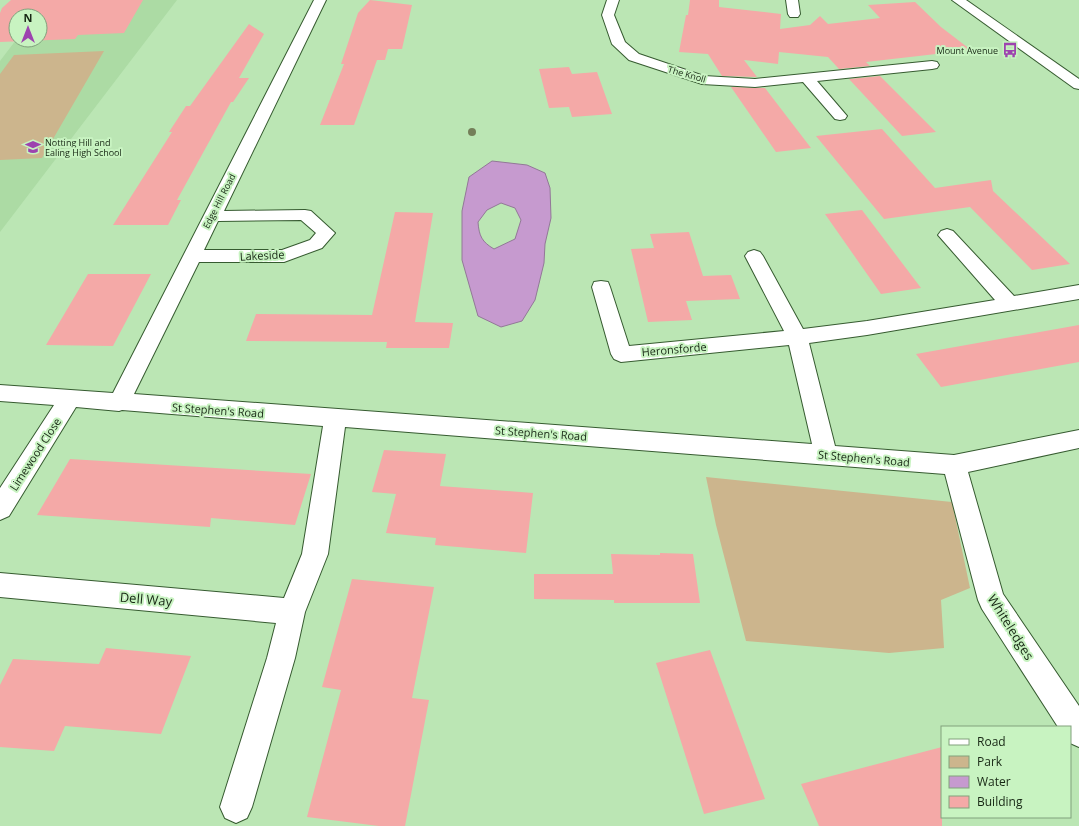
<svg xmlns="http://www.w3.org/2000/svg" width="1079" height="826" font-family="'Open Sans',sans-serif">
  <rect width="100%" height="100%" fill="#bbe6b4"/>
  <!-- built -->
  <path fill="#acdba4" d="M45,0H177L0,232V61L16,40H40V16Z"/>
  <!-- green -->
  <path fill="#ccb58d" d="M104,51L42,158L0,160V74L14,55Z
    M706,477L952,502L970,588L941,600L944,648L889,653L746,641L716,525Z"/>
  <!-- water -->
  <path fill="#c69acf" stroke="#927897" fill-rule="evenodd" d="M492,161L527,165L545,173L550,188L551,218L545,244L544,263L535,300L522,321L501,327L478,316L462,260V211L469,177ZM501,203L515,208L521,220L515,239L494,249C482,242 479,236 478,222L487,210Z"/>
  <!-- building -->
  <path fill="#f4a9a7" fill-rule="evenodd" d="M11,0H143L124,33L78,35L75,39L0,42V13L2,8ZM16,16H40V40H16Z
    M370,0L412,5L402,49H388L385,60H377L354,125H320L344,64H341L358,13Z
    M690,0H719V7L781,14L780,29L810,25L820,16L828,24L880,18L868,5L915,2L941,27L971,50L866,62L870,66L839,69L828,57L779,52L778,64L744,60L757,77L722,76L708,54L679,52L686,15H688Z
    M249,24L264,34L239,78H249L233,102H231L177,200H181L168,225H113L172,132H169L186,106H190Z
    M569,67L572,74L597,72L612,114L572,117L569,107L549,108L539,69Z
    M880,76L936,132L902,136L849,79Z
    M731,87L765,88L811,148L776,152Z
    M882,129L935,188L991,180L993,191L1070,264L1032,270L970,207L884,219L816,136Z
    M862,210L921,288L881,294L825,214Z
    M395,212L433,213L415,322L453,323L449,348H386L387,342L246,341L256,314L372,315Z
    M689,232L703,276L731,275L740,299L686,301L692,320L648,322L631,249L654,248L650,234Z
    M88,274H151L113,346L46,345Z
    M1079,325V362L941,387L916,354Z
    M384,450L446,454L440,486L533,493L526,553L435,545L436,538L386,533L396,494L372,492Z
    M70,459L311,474L295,525L211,518L210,527L37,515Z
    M660,553L693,554L700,603H614V600L534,599V574H613L611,554L660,555Z
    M352,579L434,587L412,698L429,700L405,826H379L307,817L341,690L322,687Z
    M106,648L191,656L161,734L65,726L54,751L0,747V685L13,659L99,664Z
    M710,650L765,799L704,814L656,663Z
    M942,747V826H819L801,784Z"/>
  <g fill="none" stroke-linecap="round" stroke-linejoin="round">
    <!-- minor casing -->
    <g stroke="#365b30" stroke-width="2">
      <path id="minor" d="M314,0H326L224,211L305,210L311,211L335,233L322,248L284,262H199L134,394L812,444L789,345L621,362L614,359L611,354L592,287L594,282L601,281L608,282L610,287L629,346L784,331L745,256L748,252L754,250L760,252L763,256L803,329L867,321L995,300L938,235L941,231L947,229L953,231L1014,296L1079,285V299L867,335L809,343L835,446L954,455L1079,430V448L968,472L1003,594L1079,706V747L1070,743V727H1058L982,609L978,600L945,474L345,427L328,554L305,612L295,658L252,807L247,818L236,823L225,818L220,807L267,658L276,623L0,597V573L284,598L302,554L323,426L122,410L119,411L76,407L9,516L0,520V488L54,405L0,401V385L113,393ZM301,220L316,233L310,240L282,250H204L218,221Z
        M607,0H619L614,15L625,42L639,54L704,76L755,79L932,61L937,62L939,65L937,68L932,69L817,81L847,116L845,119L840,120L835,119L803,82L755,87L702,84L629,60L612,44L602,15Z
        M786,0H798L800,14L798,17H790L788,14Z"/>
    </g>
    <!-- secondary casing -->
    <g stroke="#365b30" stroke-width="2">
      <path id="secondary" d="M952,0H966L1079,79V89L1074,88Z"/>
    </g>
    <!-- minor -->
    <use href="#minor" fill="#fff" fill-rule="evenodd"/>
    <!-- secondary -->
    <use href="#secondary" fill="#fff" fill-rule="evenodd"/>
  </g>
  <!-- trees -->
  <circle fill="#747f59" cx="472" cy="132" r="4"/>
  <!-- icons -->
  <defs>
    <g id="bus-bare" transform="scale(1.2)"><path d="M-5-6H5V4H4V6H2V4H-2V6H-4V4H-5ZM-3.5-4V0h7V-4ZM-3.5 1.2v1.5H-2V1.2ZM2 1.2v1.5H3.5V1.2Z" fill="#9d43af" stroke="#c8f3c1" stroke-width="2.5" paint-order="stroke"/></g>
    <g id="school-bare" transform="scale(1.2)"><path d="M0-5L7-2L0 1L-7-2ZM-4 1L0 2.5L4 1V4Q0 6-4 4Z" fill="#9d43af" stroke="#c8f3c1" stroke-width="2.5" paint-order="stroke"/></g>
  </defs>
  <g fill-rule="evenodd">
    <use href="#bus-bare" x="1010" y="50"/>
    <use href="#school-bare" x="33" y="147"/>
  </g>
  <g text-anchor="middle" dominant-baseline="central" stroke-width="4" stroke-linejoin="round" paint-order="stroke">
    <!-- far-poi labels -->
    <g font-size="9" fill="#172714" stroke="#c8f3c1" text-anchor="end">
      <text x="998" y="50">Mount Avenue</text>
      <text x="45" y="142" text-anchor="start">Notting Hill and<tspan x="45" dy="10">Ealing High School</tspan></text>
    </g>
    <!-- far-street labels -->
    <g font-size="9" fill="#172714" stroke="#c8f3c1">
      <text transform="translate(687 74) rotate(16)">The Knoll</text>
      <text transform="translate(219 201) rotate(-63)">Edge Hill Road</text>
    </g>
    <!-- street labels -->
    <g font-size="11" fill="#172714" stroke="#c8f3c1">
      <text transform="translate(262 255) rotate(-3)">Lakeside</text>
      <text transform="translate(674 349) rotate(-5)">Heronsforde</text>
      <text transform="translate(218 410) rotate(4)">St Stephen's Road</text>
      <text transform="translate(541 433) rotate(4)">St Stephen's Road</text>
      <text transform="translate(35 454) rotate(-57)">Limewood Close</text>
      <text transform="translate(864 458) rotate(5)">St Stephen's Road</text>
    </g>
    <!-- near-street labels -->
    <g font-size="13" fill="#172714" stroke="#c8f3c1">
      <text transform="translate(146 599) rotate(5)">Dell Way</text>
      <text transform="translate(1011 627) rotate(58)">Whiteledges</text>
    </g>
  </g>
  <!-- legend -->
  <rect x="941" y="726" width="130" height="92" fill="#c8f3c1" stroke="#81a17c"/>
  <rect x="949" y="739" width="20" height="6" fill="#ffffff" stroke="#81a17c"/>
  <text x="977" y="746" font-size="12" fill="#172714">Road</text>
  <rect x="949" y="756" width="20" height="12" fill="#ccb58d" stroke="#81a17c"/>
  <text x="977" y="766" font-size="12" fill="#172714">Park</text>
  <rect x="949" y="776" width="20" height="12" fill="#c69acf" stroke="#81a17c"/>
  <text x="977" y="786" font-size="12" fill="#172714">Water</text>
  <rect x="949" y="796" width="20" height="12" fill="#f4a9a7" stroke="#81a17c"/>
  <text x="977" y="806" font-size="12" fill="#172714">Building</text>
  <!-- north arrow -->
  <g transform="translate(28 28)"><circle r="19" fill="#c8f3c1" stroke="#81a17c"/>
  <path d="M0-3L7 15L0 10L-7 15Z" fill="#9d43af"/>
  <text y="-6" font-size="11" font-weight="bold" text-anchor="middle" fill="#172714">N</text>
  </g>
</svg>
